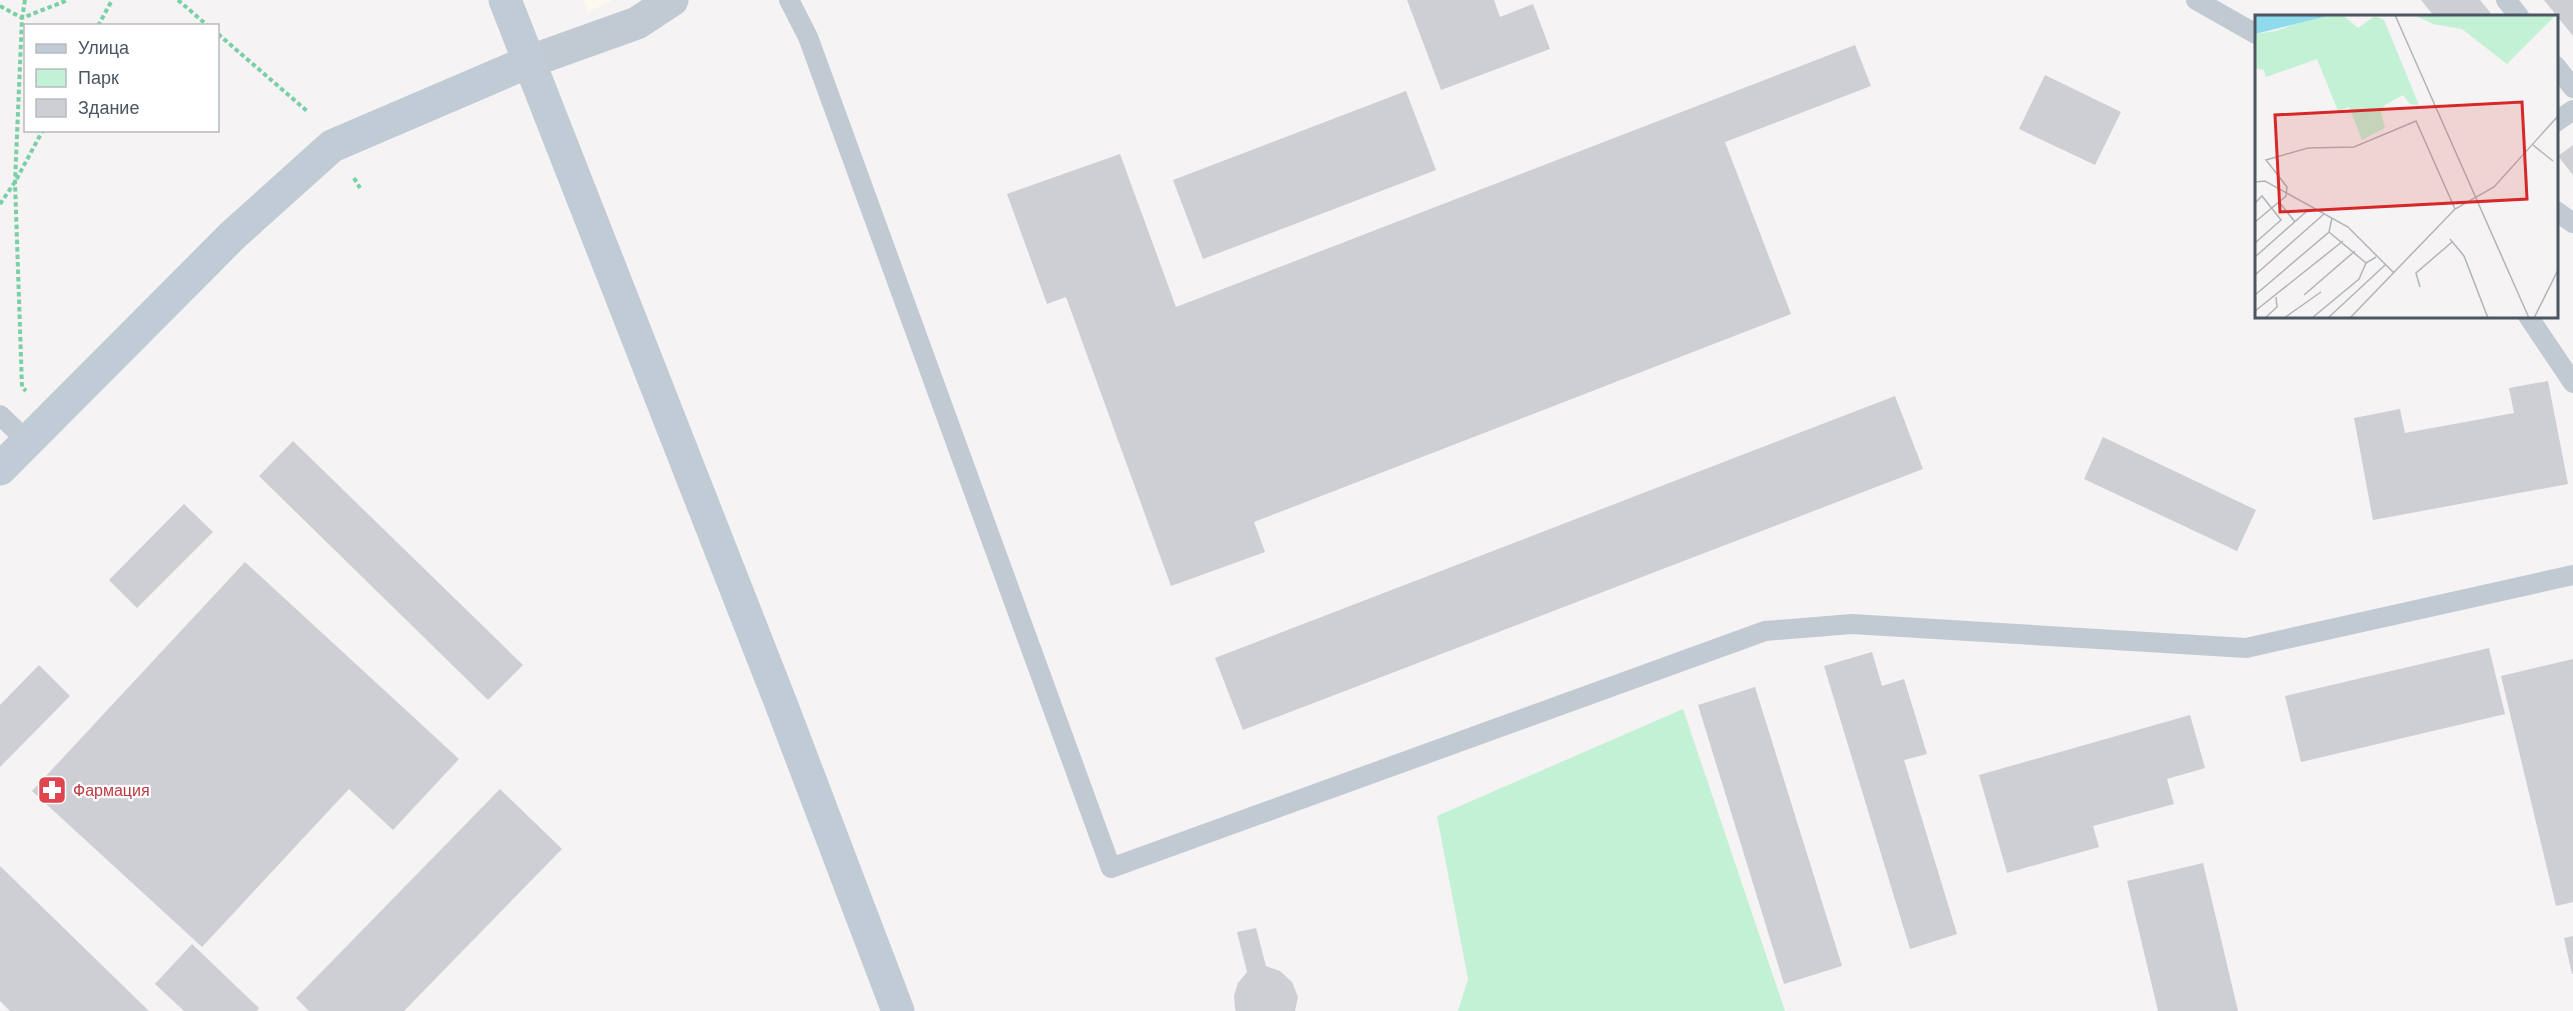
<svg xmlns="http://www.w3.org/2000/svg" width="2573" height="1011" font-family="'Work Sans',sans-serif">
  <rect width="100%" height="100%" fill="#f5f3f3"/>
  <!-- commercial -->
  <path fill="#fdf9ef" d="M584,0H613L588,12Z"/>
  <!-- green -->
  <path fill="#c3f1d5" d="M1683,709L1785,1011H1458L1468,979L1437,816Z"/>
  <!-- building -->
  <path fill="#cdcfd5" d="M1407,0H1494L1500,17L1533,4L1550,49L1441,90Z
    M2421,0H2480L2493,16H2434Z
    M2544,0H2573V36Z
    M1855,45L1871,86L1725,142L1791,314L1254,522L1265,552L1171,586L1066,297L1047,304L1007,194L1120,154L1176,307Z
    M2045,75L2121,112L2095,165L2019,129Z
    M1406,91L1436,170L1203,259L1173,180Z
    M2573,145V175L2558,156Z
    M2548,381L2568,484L2373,520L2354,418L2400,409L2405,433L2514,413L2509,388Z
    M1895,396L1923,469L1243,730L1215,658Z
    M2103,437L2256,510L2237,551L2084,479Z
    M293,441L523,665L488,700L259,476Z
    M184,504L213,532L137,608L109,580Z
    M245,562L459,759L393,830L349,789L202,947L32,791Z
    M2489,648L2505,714L2301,762L2285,696Z
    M1872,652L1882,686L1904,679L1927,754L1904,760L1957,934L1910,949L1824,666Z
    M2573,659V902L2556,906L2501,676Z
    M39,665L70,696L0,767V705Z
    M1755,687L1842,966L1784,984L1698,705Z
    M2190,715L2205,768L2167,779L2174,804L2093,826L2099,847L2007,873L1979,775Z
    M500,789L562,849L404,1011H309L296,998Z
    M2203,863L2238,1011H2158L2127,881Z
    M0,866L149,1011H10L0,1001Z
    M1256,928L1266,966L1280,971L1292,982L1298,997L1295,1011H1236L1235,1009L1234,996L1238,983L1247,972L1237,932Z
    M2573,936V974H2572L2564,938Z
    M192,944L259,1008L257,1011H184L155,984Z"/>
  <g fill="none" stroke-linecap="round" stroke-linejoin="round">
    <!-- path -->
    <path stroke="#7ad0a6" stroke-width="4" stroke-dasharray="4.5 3" stroke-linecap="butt" d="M25,0L22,18L15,182L22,387L26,391
      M178,0L208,26
      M0,6L22,18L68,0
      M98,26L112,0
      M218,34L307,111
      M354,178L360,188
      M0,204L15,182L43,130"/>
    <!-- lane -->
    <path stroke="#c1cad2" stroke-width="20" d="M789,0L808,37L1111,868L1765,631L1852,624L2246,648L2573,575
      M2196,0L2256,34
      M2506,0L2519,16
      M2556,66L2573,88
      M2556,122L2573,110
      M2556,211L2573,223
      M2528,316L2573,383
      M0,415L27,441"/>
    <!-- street -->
    <path stroke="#c1cad2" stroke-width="33" d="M528,62L637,23L672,0"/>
    <!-- secondary -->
    <path stroke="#c1cbd6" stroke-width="33" d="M505,0L780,701L898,1011
      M0,469L233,235L332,146L528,62"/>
  </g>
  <!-- icons -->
  <defs>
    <g id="pharmacy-square" transform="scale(1.5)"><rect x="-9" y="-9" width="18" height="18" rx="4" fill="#e0444e" stroke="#fff"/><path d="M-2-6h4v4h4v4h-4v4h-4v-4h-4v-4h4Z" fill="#fff"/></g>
  </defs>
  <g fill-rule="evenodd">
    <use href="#pharmacy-square" x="52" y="790"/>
  </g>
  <g text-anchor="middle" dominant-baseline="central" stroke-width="4.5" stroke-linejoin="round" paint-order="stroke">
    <!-- health labels -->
    <g font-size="16" fill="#be3a42" stroke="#fff" text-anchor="start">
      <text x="73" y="790">Фармация</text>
    </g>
  </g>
  <!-- overview -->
  <g transform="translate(2255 15)">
    <rect width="303" height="303" fill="#f5f3f3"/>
    <path d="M159,0H301L252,49L207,14L178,9ZM62,1H89L103,13L120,1L129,5L164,90L155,89L148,80L130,90L126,98L130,113L107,125L94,92L83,96L62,44L11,62L9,55L0,53V19L21,16Z" fill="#c3f1d5"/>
    <path d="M0,0H76L0,19Z" fill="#90daee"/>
    <path fill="none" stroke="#b1b4b9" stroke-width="1.5" d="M140,0L274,303M278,130L298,146M0,167L10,166L93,212L139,258M24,187L40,207M0,188L7,181L26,205L0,228M0,207L31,181L32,172L11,145L53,133L99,132L161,106L200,194M74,217L111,248M195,224L209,241L233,303M0,242L52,196M0,260L69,199M165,272L161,258L197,227M0,280L74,217L77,203M49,280L100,236M0,296L88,226M10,303L22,292L21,282M29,303L66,277M57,303L104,264L111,248L121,242M73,303L130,250M95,303L200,194L239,172L303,101M279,303L303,255"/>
    <path fill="#d62828" fill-opacity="0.15" stroke="#d62828" stroke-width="3" d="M267,87L272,184L25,197L20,100Z"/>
    <rect width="303" height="303" fill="none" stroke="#4a5661" stroke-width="3"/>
  </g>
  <!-- legend -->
  <rect x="24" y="24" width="195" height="108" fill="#ffffff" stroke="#b7bbc0" stroke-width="1.5"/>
  <rect x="36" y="44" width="30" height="9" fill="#c1cbd6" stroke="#b7bbc0" stroke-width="1.5"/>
  <text x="78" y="54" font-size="18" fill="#4a5661">Улица</text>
  <rect x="36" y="69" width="30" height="18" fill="#c3f1d5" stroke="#b7bbc0" stroke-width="1.5"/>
  <text x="78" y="84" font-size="18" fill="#4a5661">Парк</text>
  <rect x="36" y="99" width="30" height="18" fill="#cdcfd5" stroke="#b7bbc0" stroke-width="1.5"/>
  <text x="78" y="114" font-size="18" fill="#4a5661">Здание</text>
</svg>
